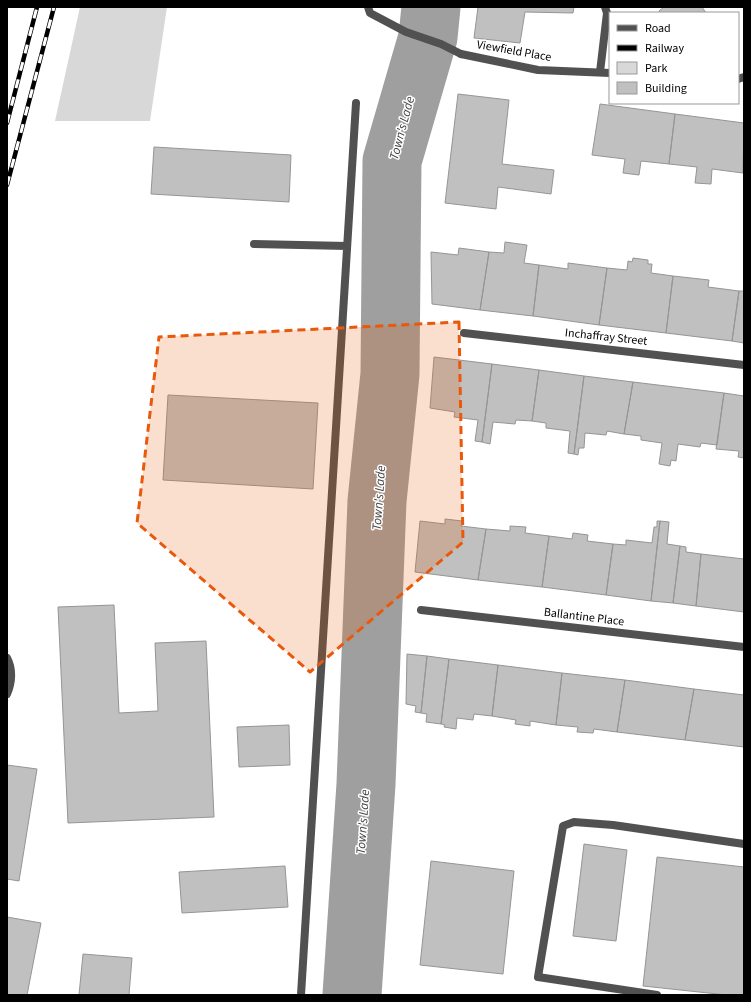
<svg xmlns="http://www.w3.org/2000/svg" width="751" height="1002" font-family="'Source Sans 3',sans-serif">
  <rect width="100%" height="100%" fill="#fff"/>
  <!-- green -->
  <path fill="#d8d8d8" d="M80,7H167L150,121H55Z"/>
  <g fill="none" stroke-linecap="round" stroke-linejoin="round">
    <!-- river -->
    <path stroke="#9f9f9f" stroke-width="59" d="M352,995L366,784L377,501L390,374L392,161L428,37L431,7"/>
  </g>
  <!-- building -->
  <path fill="#c0c0c0" stroke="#959595" d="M478,7H574L573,13L525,12L520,43L474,38Z
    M664,7H702L706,13H660L659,11Z
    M458,94L509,100L502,164L554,170L551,194L498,187L496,209L445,203Z
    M600,104L675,114L669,164L641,161L639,175L623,173L625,159L592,155Z
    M675,114L744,123L743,173L712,169L711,184L695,183L697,167L669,164Z
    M154,147L291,155L289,202L151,194Z
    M505,242L527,245L524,263L539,265L533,316L480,310L489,252L504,253Z
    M459,248L489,252L480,310L432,304L431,252L458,255Z
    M633,258L648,260V264H652L651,273L673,276L666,333L599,325L607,268L627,270L628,261L632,262Z
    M568,263L607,268L599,325L533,316L539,265L568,269Z
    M673,276L709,280L708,287L739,291L732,341L666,333Z
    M739,291H744V343L732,341Z
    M434,357L492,364L482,442L475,441L478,420L454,417L455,412L430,408Z
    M492,364L539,370L532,421L516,420L515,424L493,422L490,444L482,442Z
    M539,370L584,376L574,454L568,453L570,431L546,428V423L532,421Z
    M584,376L633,382L624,434L607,431L606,435L585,433L584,448H579L578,455L574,454Z
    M633,382L724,393L717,445L701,443L700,447L678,444L676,461L671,460L670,466L659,464L662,443L641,440V436L624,434Z
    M724,393L744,396V458L738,457L739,451L716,449Z
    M168,395L318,403L313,489L163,480Z
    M445,519L462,521L461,526L486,529L478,580L415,572L420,521L445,524Z
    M657,521H660L651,601L606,595L613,544L626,545V540L652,543L654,527H657Z
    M660,521L669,522L667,544L680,546L673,603L651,601Z
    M510,526L526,527L525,533L549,536L542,587L478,580L486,529L510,531Z
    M573,533L588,535L587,541L613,544L606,595L542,587L549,536L572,539Z
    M680,546L686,547V552L701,554L696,606L673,603Z
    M701,554L744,559V612L696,606Z
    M114,605L119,713L158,711L155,643L206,641L214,817L68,823L58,607Z
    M407,654L427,656L421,713L415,712L416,706L406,704Z
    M427,656L449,659L441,724L426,722L427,714L421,713Z
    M449,659L498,665L492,716L474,714L473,720L457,718L456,729L444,727L445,725L441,724Z
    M498,665L562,673L556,725L530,721V726L515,724L516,720L492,716Z
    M562,673L625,680L617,732L594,729L593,733L577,732L578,727L556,725Z
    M625,680L694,689L685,740L617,732Z
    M694,689L744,695V747L685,740Z
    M289,725L290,765L239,767L237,727Z
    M7,765L37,769L19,881L7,879Z
    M584,844L627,850L616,941L573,936Z
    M657,857L744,867V995H727L643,986Z
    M431,861L514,871L503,974L420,965Z
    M285,866L288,907L182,913L179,872Z
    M7,917L41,923L27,995H7Z
    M83,954L132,958L129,995H79Z"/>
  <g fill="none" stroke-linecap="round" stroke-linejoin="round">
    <!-- lane -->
    <path stroke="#515151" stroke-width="8" d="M368,7L370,13L406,32L441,44L461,54
      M600,72L607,13L605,7
      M7,658C13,669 12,683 7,694
      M657,995L538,977L563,826L574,822L613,825L744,844"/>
    <!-- street -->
    <path stroke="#515151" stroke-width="8" d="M461,54L538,70L610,73
      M738,79L744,77
      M254,244L347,246
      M464,333L744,365
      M421,610L744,647
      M301,995L356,103"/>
    <!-- rail casing -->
    <g stroke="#000" stroke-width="4.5">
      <path id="rail" d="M7,123L37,7
        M7,185L54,7"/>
    </g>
    <!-- rail -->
    <use href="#rail" stroke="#fff" stroke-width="3" stroke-dasharray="9" stroke-linecap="butt"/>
  </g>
  <!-- marked area -->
  <path fill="#e8590c" fill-opacity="0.2" stroke="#e8590c" stroke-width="3" stroke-dasharray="8 5" stroke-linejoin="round" d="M459,322L463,542L310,672L137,523L159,337Z"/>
  <g text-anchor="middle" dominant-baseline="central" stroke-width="3" stroke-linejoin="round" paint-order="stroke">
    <!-- street labels -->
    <g font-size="12" fill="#000" stroke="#fff">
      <text transform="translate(514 51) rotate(10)">Viewfield Place</text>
      <text transform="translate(606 337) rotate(6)">Inchaffray Street</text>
      <text transform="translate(584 617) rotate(7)">Ballantine Place</text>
    </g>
    <!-- water labels -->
    <g font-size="13" font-style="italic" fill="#404040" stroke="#fff">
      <text transform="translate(402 128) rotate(-75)">Town's Lade</text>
      <text transform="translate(379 498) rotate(-86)">Town's Lade</text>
      <text transform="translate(363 822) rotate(-86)">Town's Lade</text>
    </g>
  </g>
  <!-- border -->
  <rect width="751" height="1002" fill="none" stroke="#000000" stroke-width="16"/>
  <!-- legend -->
  <rect x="609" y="12" width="130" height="92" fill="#ffffff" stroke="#999999"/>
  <rect x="617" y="25" width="20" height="6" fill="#515151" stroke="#999999"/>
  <text x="645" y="32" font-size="12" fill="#000000">Road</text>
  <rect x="617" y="45" width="20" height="6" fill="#000000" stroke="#999999"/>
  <text x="645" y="52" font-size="12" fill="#000000">Railway</text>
  <rect x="617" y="62" width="20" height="12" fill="#d8d8d8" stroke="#999999"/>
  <text x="645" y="72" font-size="12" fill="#000000">Park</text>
  <rect x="617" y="82" width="20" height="12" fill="#c0c0c0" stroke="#999999"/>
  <text x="645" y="92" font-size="12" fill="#000000">Building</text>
</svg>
